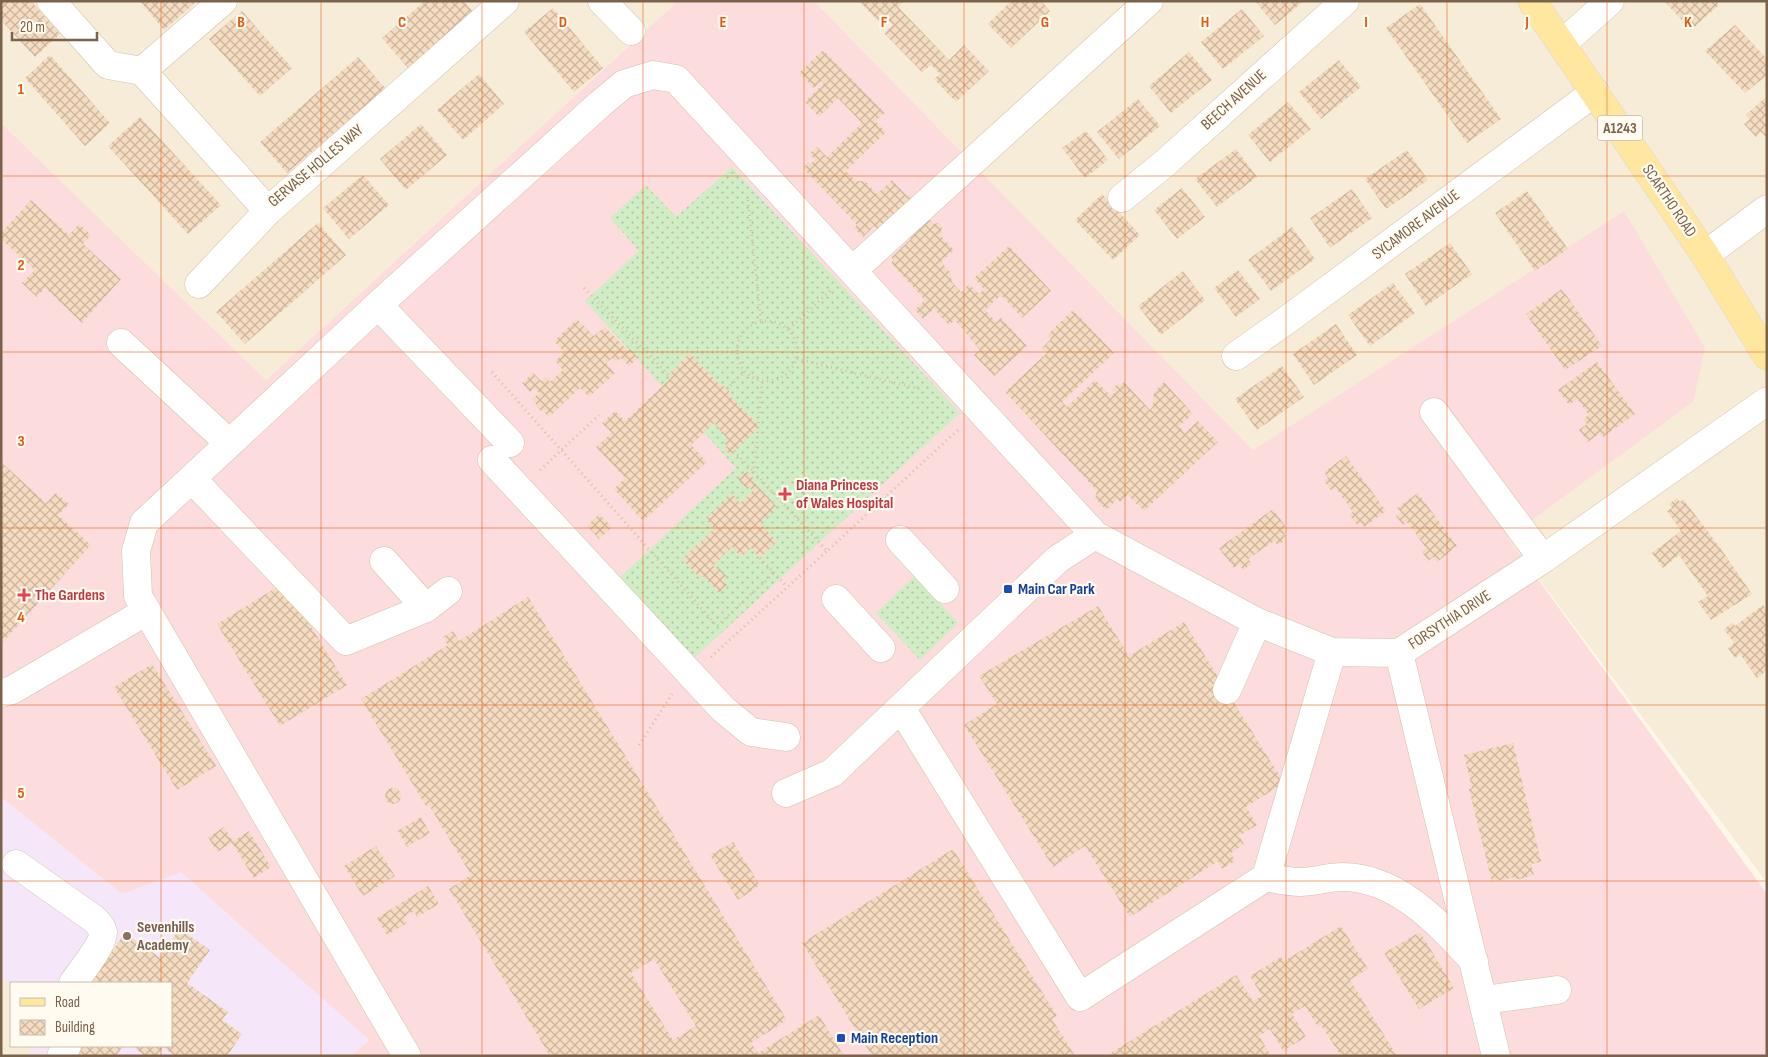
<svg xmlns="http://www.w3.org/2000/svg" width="1768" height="1057" font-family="'Sofia Sans Condensed',sans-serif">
  <defs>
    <pattern id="grass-dots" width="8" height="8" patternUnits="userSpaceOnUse" patternTransform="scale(1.25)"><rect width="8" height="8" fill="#d1edc6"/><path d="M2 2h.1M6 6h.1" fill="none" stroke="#afc3a3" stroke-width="1.8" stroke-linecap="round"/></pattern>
    <pattern id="building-cross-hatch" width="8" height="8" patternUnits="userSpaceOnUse" patternTransform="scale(1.25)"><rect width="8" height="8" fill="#f5dbc0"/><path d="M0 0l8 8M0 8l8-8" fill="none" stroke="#cbb59e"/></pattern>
  </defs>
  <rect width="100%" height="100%" fill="#fef8ea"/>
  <!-- residential -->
  <path fill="#f6ecd7" d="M1,1H678L266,380L1,123Z
    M814,1H1767V883L1508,538L1693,402L1624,211L1253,450Z
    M1,978L11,985V1046H34L27,1056H1Z"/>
  <!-- education -->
  <path fill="#f5e6fa" d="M1,797L122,894L181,871L369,1040L351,1056H27L34,1046H171V983H11V985L1,978Z"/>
  <!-- medical -->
  <path fill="#fcdcdc" d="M678,1H814L1253,450L1624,211L1705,348L1693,402L1508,538L1767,894V1056H351L369,1040L181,872L122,894L1,797V123L266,380Z"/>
  <!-- grass -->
  <path fill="url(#grass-dots)" d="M732,167L960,413L691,661L617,580L736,468L585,301L639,251L610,218L646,185L676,217Z
    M915,576L958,623L920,660L876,613Z"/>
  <!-- building -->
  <path fill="url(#building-cross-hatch)" fill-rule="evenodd" d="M1,1H31L60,34L35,57L1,20Z
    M140,1H194L195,3L164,30Z
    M425,1H464L473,12L408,68L382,38Z
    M859,1H904L898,7L949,60L964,45L989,71L956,102L934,79L940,74L931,65L922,72L884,33L893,25L884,16L878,21Z
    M1011,1H1041L1050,11L1011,48L988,24Z
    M1255,1H1304L1275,25Z
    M1669,1H1716L1719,5L1691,30L1666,3Z
    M1420,4L1501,119L1467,143L1386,28Z
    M553,8L603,68L574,92L524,32Z
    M1242,9L1264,36L1223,69L1201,42Z
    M242,11L292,68L260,96L209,39Z
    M1735,25L1767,59V75L1745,93L1705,51Z
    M823,50L885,113L875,121L886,132L846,171L856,181H865L877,194L892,180L907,196L909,194L933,224L938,223L942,227L941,232L942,233L940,235L954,250L941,262L950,272L952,282L961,292L969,284L979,294L984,289L974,278L1009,246L1051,291L1022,318L1001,295L985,310L996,322L1001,318L1027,346L994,376L974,355L980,350L955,320L949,325L934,309L923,319L915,310L925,300L892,264V257L911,239L900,228L887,240L874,226L863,237L854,228L857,225L803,168L809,162L811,164L815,159L809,154L817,147L827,157L862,123L838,98L819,117L805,102L824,83L821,81L814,88L799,73Z
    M1189,52L1212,80L1171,113L1149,86Z
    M50,55L110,123L85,146L25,78Z
    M358,57L386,89L287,173L260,142Z
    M1339,60L1361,87L1321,119L1299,92Z
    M479,74L504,104L463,140L437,110Z
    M1767,96V138L1761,132L1756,137L1744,124L1750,119L1746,115Z
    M1138,99L1160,126L1119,159L1097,132Z
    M1288,102L1311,129L1270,162L1248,135Z
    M140,117L221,205L188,234L108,146Z
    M421,124L447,155L406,190L380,159Z
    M1086,131L1108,160L1085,178L1062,148Z
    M1236,149L1257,177L1217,207L1195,179Z
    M1407,150L1428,180L1386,209L1365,179Z
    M363,175L389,205L349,239L323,208Z
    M1182,188L1205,217L1177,239L1154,210Z
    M1352,189L1372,218L1330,248L1310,218Z
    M1527,191L1568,249L1535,271L1495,213Z
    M1102,194L1140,235L1113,260L1075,220Z
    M31,200L69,235L79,224L91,235L83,244L121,279L82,323L45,288L37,297L22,283L35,270L1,239V233Z
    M318,223L346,255L245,344L216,312Z
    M1292,227L1315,259L1271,291L1248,260Z
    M1450,243L1472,274L1426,306L1405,274Z
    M1238,270L1260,299L1236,317L1214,288Z
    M1183,271L1205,300L1161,335L1138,306Z
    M1393,283L1415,313L1370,346L1348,315Z
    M1562,289L1602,346L1565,370L1526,314Z
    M1073,310L1114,353L1062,402L1067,407L1095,380L1111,396L1115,392L1112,389L1119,383L1121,385L1124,382L1150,410L1153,406L1154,392L1164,382L1193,414L1179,426L1185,433L1198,421L1218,442L1144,511L1128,495L1120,502L1118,499L1106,510L1095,498L1097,491L1005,392L1047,353L1042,348L1051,339L1047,335Z
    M577,319L594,336L605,327L628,351L630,349L638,358L629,366L621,358L616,362L612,358L606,363L615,373L589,397L580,388L549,417L542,410L541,411L532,399L539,393L534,388L530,392L522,383L533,373L541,381L546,377L550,382L563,370L555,361L564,352L554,341Z
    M1336,324L1357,355L1314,385L1293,354Z
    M690,353L720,385L721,384L727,389L732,395L730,396L760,427L730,455L724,448L727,446L724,443L728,439L714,423L691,445L707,462L643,521L614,489L625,478L596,447L612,433L602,423L615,411L625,421L671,378L668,375Z
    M1597,362L1635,414L1603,437L1600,433L1588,442L1579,430L1587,424L1583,419L1589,415L1577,399L1569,405L1558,390Z
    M1282,366L1304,397L1257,430L1235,399Z
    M1346,456L1386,511L1364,527L1361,522L1357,525L1349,515L1353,512L1335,487L1331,490L1324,481L1328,478L1324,472Z
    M1,462L46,503L56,493L69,504L58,515L91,545L1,644Z
    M747,471L755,480L753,481L777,507L760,523L777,542L760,558L751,548L741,557L732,547L713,566L717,570L719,568L727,577L723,580L727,585L719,593L703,576L700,578L682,559L714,529L706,519L732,494L740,503L753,491L748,486L746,488L738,479Z
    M1418,493L1457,546L1437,562L1433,557L1428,561L1422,551L1426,548L1416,534L1407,522L1403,525L1396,516L1401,512L1397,508Z
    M1677,498L1680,502L1683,499L1718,545L1752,594L1711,620L1698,602L1708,596L1679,555L1663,568L1652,553L1681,531L1667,511L1672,508L1669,504Z
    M1273,509L1288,530L1284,534L1287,539L1278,545L1274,541L1248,559L1252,564L1243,570L1239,564L1234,568L1219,548Z
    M599,514L612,527L599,539L587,526Z
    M284,583L347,685L280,726L217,624Z
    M528,597L787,1020L751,1043L758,1053L819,1015L844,1056H550L449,889L471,875L429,805L426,806L361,699L448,645L443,637L453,631L459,641ZM654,959L696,1026L673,1040L631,973Z
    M1763,605L1767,610V670L1757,678L1740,654L1735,658L1728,648L1734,643L1724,629L1732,623L1735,626Z
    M1098,606L1129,656L1184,622L1284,783L1246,807L1257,825L1239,836L1244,844L1231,853L1235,861L1222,869L1218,861L1130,917L1085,846L1053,867L964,725L997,704L979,676Z
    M152,664L216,766L177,790L114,687Z
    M1513,743L1541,862L1531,864L1534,875L1516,880L1515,877L1492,882L1469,789L1472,788L1464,755Z
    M385 796a8 8 0 1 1 16 0a8 8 0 1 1-16 0Z
    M421,817L430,833L407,847L398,831Z
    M224,827L233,841L249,831L271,867L254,878L232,843L217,852L208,837Z
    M733,842L760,885L738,900L710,855Z
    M376,846L395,876L363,896L344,866Z
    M953,849L1057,1016L1052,1019L1075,1056H872L802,943Z
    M428,886L439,904L417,917L414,911L404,917L407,923L387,935L377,918Z
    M1341,926L1368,969L1350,980L1397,1056H1341L1321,1025L1318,1027L1305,1006L1292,1014L1306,1037L1283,1051L1270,1029L1259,1036L1271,1056H1106L1236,975L1253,1001L1262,996L1250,976L1281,957L1284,961Z
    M180,929L210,950L187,983L228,1012L222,1020L242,1034L227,1056H175L163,1047L157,1056H145L132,1046H171V983H90L125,933L159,957Z
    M1420,932L1454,988L1419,1009L1384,953Z
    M83,1046H123L116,1056H76Z"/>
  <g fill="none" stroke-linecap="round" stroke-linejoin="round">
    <!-- minor casing -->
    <g stroke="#d2c2ae" stroke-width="29">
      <path id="minor" d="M51,1L108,65L142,71L268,211L505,1
        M602,1L631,31
        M1562,44L1610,1
        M142,71L223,1
        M1122,198L1164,164L1345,1
        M1705,255L1767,209
        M853,270L1149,1
        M199,284L268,211
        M378,305L510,443
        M121,343L229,443
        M1236,356L1291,317L1595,92
        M1434,412L1543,559
        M492,460L723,709L751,732L786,737
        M192,479L346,641L426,608L448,591
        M900,540L945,589
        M384,561L426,608
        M836,599L881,648
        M1399,653L1543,559L1767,401
        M1399,653L1496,1056
        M1227,690L1257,622
        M1,693L12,690L147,611
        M901,708L1080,997L1266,877C1277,879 1289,882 1300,882C1314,882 1328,877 1342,877C1398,877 1439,924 1474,961
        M786,793L832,773L1058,559L1095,535
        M16,864L94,919C98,923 102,927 103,932C104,944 80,973 73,983
        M1266,877L1332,652
        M1484,1000L1557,990
        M61,1056L67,1046
        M407,1056L138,596L136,551L144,523L378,305L600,104L624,84L653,75L676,79L1095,535L1257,622L1332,652L1399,653"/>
    </g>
    <!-- major casing -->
    <g stroke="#ddd6d0" stroke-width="29">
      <path id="major" d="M1532,1L1705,255L1767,356"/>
    </g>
    <!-- path -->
    <path stroke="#dbbfa2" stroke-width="3" stroke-dasharray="1 4" stroke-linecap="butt" d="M748,200L761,321
      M584,288L646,352H736
      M737 351a30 30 0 1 1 60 0a30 30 0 1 1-60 0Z
      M789,329L831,290
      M647,352L668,375
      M797,359L920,389
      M492,372L717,626L774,573
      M762,382L754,472L827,551L959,429
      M727,389L744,372
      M734,451L754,472
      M540,470L599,415
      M760,558L787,587
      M711,657L827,551
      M639,745L672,694"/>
    <!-- minor -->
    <use href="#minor" stroke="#fff" stroke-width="28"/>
    <!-- major -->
    <use href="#major" stroke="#ffe7a0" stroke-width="28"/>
  </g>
  <!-- grid -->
  <path fill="none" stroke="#e8590c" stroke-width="1" stroke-opacity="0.55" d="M161,1V983M321,1V1056M482,1V1056M643,1V1056M804,1V1056M964,1V1056M1125,1V1056M1286,1V1056M1447,1V1056M1607,1V1056M1,176H1767M1,352H1767M1,528H1767M1,705H1767M1,881H1767M161,1046V1056"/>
  <!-- markers -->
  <g fill="#e0444e" stroke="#fffbf1" stroke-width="2">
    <path d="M782.5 486.5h5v5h5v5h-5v5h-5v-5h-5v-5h5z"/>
    <path d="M21.5 587.5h5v5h5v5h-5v5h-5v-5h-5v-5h5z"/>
  </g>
  <g fill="#1a4fb4" stroke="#fffbf1" stroke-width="2">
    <rect x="1003" y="584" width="10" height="10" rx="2.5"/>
    <rect x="836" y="1033" width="10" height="10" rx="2.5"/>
  </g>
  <circle fill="#8d6e63" stroke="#fffbf1" stroke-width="2" cx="127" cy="936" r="5"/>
  <g text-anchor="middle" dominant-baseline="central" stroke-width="4.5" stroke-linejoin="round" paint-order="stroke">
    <!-- shield labels -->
    <rect fill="#fffbf1" stroke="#a3907c" stroke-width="1" x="1597.5" y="115.5" width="45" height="25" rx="4"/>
    <g font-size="15" font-weight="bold" fill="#7b624a">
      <text x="1620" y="128">A1243</text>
    </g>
    <!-- street labels -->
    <g font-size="16" fill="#7b624a" stroke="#fffbf1">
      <text transform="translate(1234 100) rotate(-42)">BEECH AVENUE</text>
      <text transform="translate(316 166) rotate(-40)">GERVASE HOLLES WAY</text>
      <text transform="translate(1669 201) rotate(56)">SCARTHO ROAD</text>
      <text transform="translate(1416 225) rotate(-37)">SYCAMORE AVENUE</text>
      <text transform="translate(1450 620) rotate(-33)">FORSYTHIA DRIVE</text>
    </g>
    <!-- health labels -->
    <g font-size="16" font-weight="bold" fill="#be3a42" stroke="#fffbf1" text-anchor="start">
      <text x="796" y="485">Diana Princess<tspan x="796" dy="18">of Wales Hospital</tspan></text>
      <text x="35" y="595">The Gardens</text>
    </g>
    <!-- transit labels -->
    <g font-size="16" font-weight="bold" fill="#164399" stroke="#fffbf1" text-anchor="start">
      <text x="1018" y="589">Main Car Park</text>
      <text x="851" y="1038">Main Reception</text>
    </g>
    <!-- education labels -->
    <g font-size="16" font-weight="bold" fill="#785e54" stroke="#fffbf1" text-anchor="start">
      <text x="137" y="927">Sevenhills<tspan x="137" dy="18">Academy</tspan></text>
    </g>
  </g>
  <g font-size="16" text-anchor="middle" font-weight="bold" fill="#e8590c" stroke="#fffbf1" stroke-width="4.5" stroke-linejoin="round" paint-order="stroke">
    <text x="241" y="27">B</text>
    <text x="402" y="27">C</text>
    <text x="563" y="27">D</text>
    <text x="723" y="27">E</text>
    <text x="884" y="27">F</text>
    <text x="1045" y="27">G</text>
    <text x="1205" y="27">H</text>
    <text x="1366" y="27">I</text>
    <text x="1527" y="27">J</text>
    <text x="1688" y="27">K</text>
    <text x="21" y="94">1</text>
    <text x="21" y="270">2</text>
    <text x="21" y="446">3</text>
    <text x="21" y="622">4</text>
    <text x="21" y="798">5</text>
  </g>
  <!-- border -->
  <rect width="1768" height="1057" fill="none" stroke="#7b624a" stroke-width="5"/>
  <!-- legend -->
  <rect x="10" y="982" width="162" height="65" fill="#fffbf1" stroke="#cabeae"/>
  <rect x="20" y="998" width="25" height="8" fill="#ffe7a0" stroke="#cabeae"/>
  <text x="55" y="1007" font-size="15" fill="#7b624a">Road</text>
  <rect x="20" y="1020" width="25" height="15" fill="url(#building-cross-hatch)" stroke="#cabeae"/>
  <text x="55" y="1032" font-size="15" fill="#7b624a">Building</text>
  <!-- scale -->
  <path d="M12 32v8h85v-8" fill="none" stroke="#7b624a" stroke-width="2.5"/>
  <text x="20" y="32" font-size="15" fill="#7b624a" stroke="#fffbf1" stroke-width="4" paint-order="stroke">20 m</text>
</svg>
